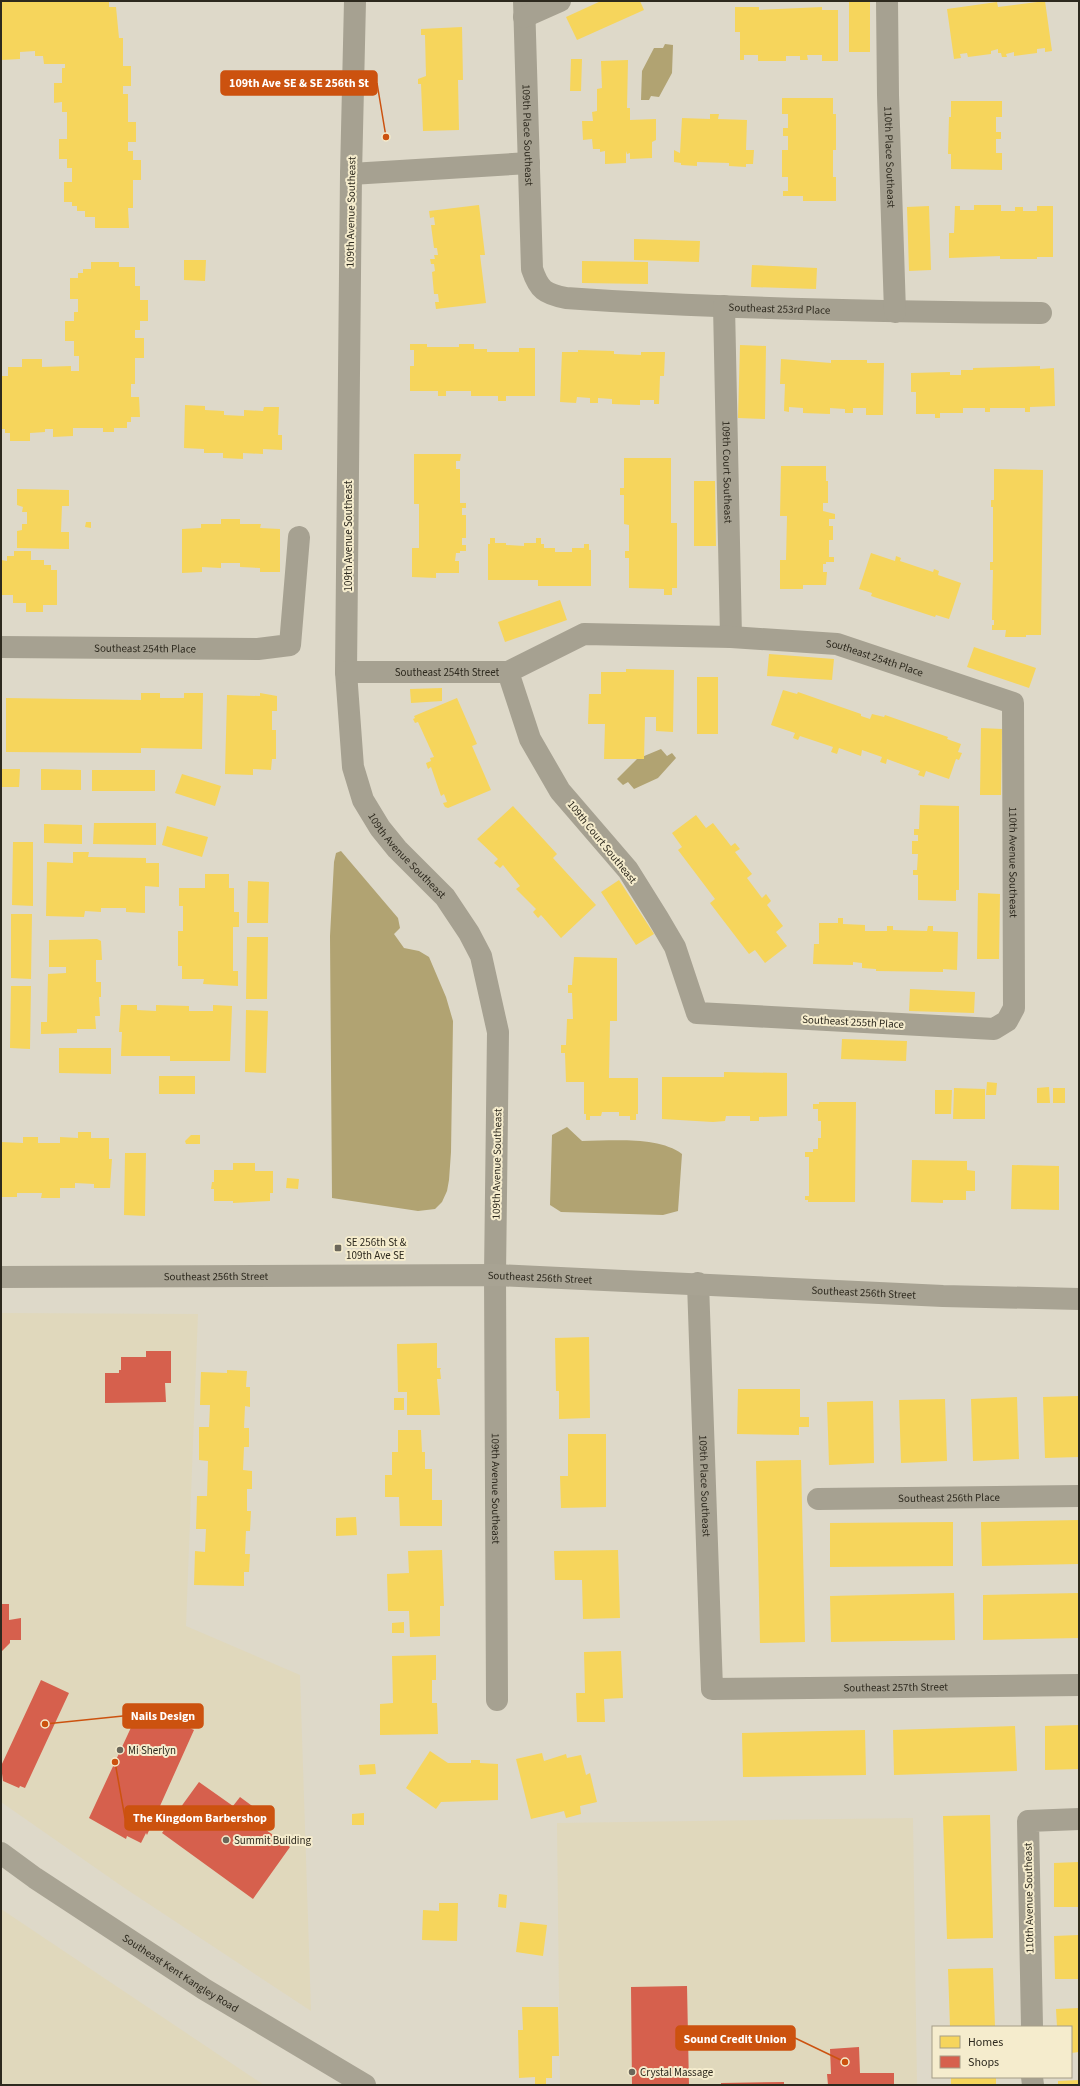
<svg xmlns="http://www.w3.org/2000/svg" width="1080" height="2086" font-family="'Source Sans 3',sans-serif">
  <rect width="100%" height="100%" fill="#ded9c9"/>
  <!-- built -->
  <path fill="#e0d8bc" d="M1,1313L198,1314L186,1626L300,1675L311,2011L123,1887L1,1802Z
    M913,1818L917,2085H560L557,1823Z
    M1,1909L264,2085H1Z"/>
  <!-- water -->
  <path fill="#b1a372" d="M665,44L673,45L672,73L659,97L651,96L649,100H641L642,71L654,48H663Z
    M661,749L667,756L672,753L676,758L658,778L634,789L628,782L623,785L617,779L637,759Z
    M341,851L398,918L400,928L394,934L404,948L419,951L429,957L446,997L453,1021L451,1152L449,1180L447,1191L442,1202L435,1209L418,1211L332,1198L330,936L334,862L336,853Z
    M567,1127L582,1141C611,1141 658,1136 682,1154L678,1211L663,1215L561,1212L550,1205L552,1135Z"/>
  <!-- homes -->
  <path fill="#f6d55c" d="M1,1H109V7H116L119,38H123V66H131V86H123V94H128V122H136V142H128V151H133V160H141V180H133V208H128L129,228H95V217H85V211H77V206H72V202H64V182H72V168H67V159H59V139H67V112H62V102L54,103V83H62V68H65V64H44L43,56H35V51L20,52V59L1,60Z
    M601,1H640L644,10L577,40L566,17Z
    M849,1H870V52H849Z
    M1045,1L1052,51L1045,52V48L1037,49V53L1014,56V52L1006,54L1007,57H1002L1001,53H998V49L991,51V54L968,57L967,53L960,54L961,58L954,59L947,9L997,2L998,7Z
    M735,7H759V10L822,7V10H838V61H822V55H807L808,60H800V56H786V61H758V55H744V60H740V32H735Z
    M462,27L463,80H458L459,130L423,131L421,84H418V79L426,76L425,35H421V29Z
    M571,59H582L581,91H570Z
    M628,60L627,108H630V120L656,119V140L652,142V158L630,159V153L627,154L626,151V163L605,164V151L600,152V149H593L592,139L583,140L582,121H593L592,112L597,111V89L602,88L601,61Z
    M782,98H833V114H836V150H833V177H836V201H803V196H783V191H788V177H782V150H788V136H783V128H788V114H782Z
    M951,101H1002V117H996V132H1001V139H996V153H1002V170L951,169V154H948L949,117H951Z
    M710,114H719L718,119L747,120L746,150H754L753,164H746V167L729,166V163L697,162V166L681,165V163L674,162V150L680,153L682,118L710,119Z
    M479,205L485,255H480L486,303L436,309L435,302H439L438,294H434L432,272L435,271L434,264H431L430,259H435L434,255H438L437,248H434L431,225H435L434,217L430,218L429,211Z
    M974,205H1001V211H1015V207H1023V211H1037V206H1053V257H1037V259H1000V256L949,258V233H954L955,206H960V210H974Z
    M929,206L931,270L909,271L907,207Z
    M634,239L700,241L699,262L634,260Z
    M184,260H206L205,281L184,280Z
    M582,261L648,262V284L582,283Z
    M91,262H119V267H135V286H140V300H148V321H140V330H135V338H144V358H135V384H131V397H139L140,417H131V422H127V428H114V432H103V428H73V436L53,437V429H45V432L30,433V441H10V433H5V429H1V376H8V367H22V359H42V367L71,366V371H79V356H74V341H65V321H74V312H78V299H70V278H78V273H83V269H91Z
    M752,265L817,268L816,289L751,287Z
    M410,344H427V347H459V344H474V349H487V352H519V348H535V396H506V401H498V396H471V391H446V396H438V391H410V366H414V350H410Z
    M740,345L766,346L765,419L738,418Z
    M578,350L614,351V354L641,355V352H665L664,376H660L659,404H654V400H640V405L612,404V399L598,398V403H590V398L577,397L576,403L560,402L562,352H578Z
    M781,359L831,363V360H867V363H884L883,415H866V408H853V413H845V409L830,408V414L803,413V408L789,407V412L784,411L785,384H780Z
    M1040,366V369L1054,368L1055,406L1030,407V412H1025V408H990V412H985V408H963V413H940V418H935V414H916V392H911V373L950,372V375H961V370H973V368Z
    M185,405L205,406V410L224,411V415L244,416V410L263,411L264,407H279L278,435H282V450L263,449V454L243,453V459L223,458V453H204V449L184,448Z
    M414,454H461L460,461H456V469H460V503H466V508H462V515H466V538H462V545H466V551H460V553H456L455,561H459V573H436V578L412,577V548H419V504H414Z
    M624,458H671V523H677V588H672V595H664V589L629,588V558H625V551H629V525L624,524V495H620V488H624Z
    M781,466H826V481H828V503H823V511L835,514V519H829V526H833V540H829V557H834V562H826V564H823V572H827L826,585H803V589H780V560H786L787,516H780Z
    M994,469L1043,470L1041,635H1026V637H1005L1006,630H992V625H994V620H992L993,570H990V562H993V507H991V500H994Z
    M694,481H715L716,546H694Z
    M17,489L69,490V506H62L61,532H69V549L17,548V531L22,530V524H27V512H22L23,507L17,505Z
    M221,519H240V524H261L260,528L280,529V572H260V568L240,567V563H221V568L202,567V572L182,573V529L201,528V524H221Z
    M86,522H91V528L85,527Z
    M490,538H495V543H506V545L524,546V543H536V538H541V544H544V548H555V552H572V548H584V544H589V550H591V586H538V580H488V544H490Z
    M14,551H31V560H44V565H51V570H57V605H43V612H26V603H13V595H1V560L7,561V556H14Z
    M871,553L895,561L896,556L901,558L900,561L933,572L934,569L939,571L938,575L961,583L949,619L936,615L935,617L871,596L872,593L859,589Z
    M560,600L567,620L505,642L498,622Z
    M974,647L1036,668L1029,688L967,667Z
    M769,654L834,659L832,680L767,676Z
    M626,669L674,670L673,732L656,731V717H645L644,759H604L605,724H588L589,694H601V672H626Z
    M697,677H718V734H697Z
    M442,688V701L411,703L410,689Z
    M783,690L797,694L798,692L861,714V716L870,719L872,714L884,717L885,715L948,737L947,739L961,744L958,752L962,753L959,760L956,759L949,779L926,771L924,777L918,775L920,771L887,759L886,764L880,762L882,757L862,750L861,756L839,748L837,754L831,752L833,747L800,736L798,740L793,738L795,733L771,725Z
    M141,693H160V698H184V693H203L202,749L141,748V753L6,752V698L141,700Z
    M260,693L277,696V711H272V730H276V759H272L271,770L253,769V775L225,774L227,695L260,696Z
    M457,698L477,744L472,746L491,790L448,808L445,807L443,803L447,802L444,794L441,796L431,767L428,769L426,763L431,761L430,758L434,757L418,722L415,723L413,719L415,718L414,716Z
    M981,728L1002,729L1001,795H980Z
    M1,769H20L19,787H1Z
    M41,769L81,770V790H41Z
    M92,770H155V791H92Z
    M182,774L221,786L215,806L175,793Z
    M920,805L959,806V890H956V901L918,900V875H913V870H917L918,854H912V841H918V835H914V829H919Z
    M513,806L557,854L553,858L596,905L561,938L541,915L538,918L533,912L536,909L516,889L520,886L503,865L500,868L494,863L498,859L477,839Z
    M696,815L706,828L713,823L731,846L735,843L740,849L735,852L752,874L747,878L762,898L766,894L771,901L767,905L783,926L776,932L787,946L765,963L755,950L749,954L710,903L715,899L678,850L682,847L672,833Z
    M94,823H156V845L93,844Z
    M44,824L82,825V844L44,843Z
    M167,826L208,837L202,857L162,845Z
    M13,842H33V906L12,905Z
    M73,852H89L88,857L146,858V863H159V887L145,886V913L126,912V908H101V912L85,911L84,917L46,916L47,862L73,863Z
    M205,874H229V888H234V912H239V927H233V971H238V986L203,984L204,979H182V966H178V931H183V906H179V888H205Z
    M619,880L654,934L636,945L601,892Z
    M248,881L269,882L268,923H247Z
    M978,893L1000,894L999,959H977Z
    M11,914H32L31,979L11,978Z
    M838,918H843V924L865,925V931H887V926H893V930L927,931L928,926H933V931L958,932L957,970L943,969V972L876,971V969L862,968V963L853,962V965L813,964L814,944H819V923H838Z
    M247,937H268L267,999H246Z
    M97,939L101,941L102,960H96V982H101V997H99L100,1016H95L96,1029H77V1033L41,1034V1022H47L48,974L66,973V967H49V940Z
    M574,957L617,958V1021H610L609,1078H638V1114H636V1120H630V1116H619V1112H602L601,1116H590V1120H586V1114H584V1082H566L565,1053H561V1045H566L567,1019H573L572,993H568V985H572Z
    M11,986H31L30,1049L10,1048Z
    M910,989L975,992L974,1013L909,1011Z
    M121,1005H137V1010L156,1011V1005L189,1006V1011H213V1005L232,1006L230,1061H170V1056H121L122,1032H119Z
    M246,1010L268,1011L266,1073L245,1072Z
    M842,1039L907,1041L906,1061L841,1059Z
    M59,1048H111V1074L59,1073Z
    M724,1072L787,1073V1116L759,1117V1121H750V1116H726L725,1121L713,1122L662,1119V1077H724Z
    M159,1076H195V1094H159Z
    M987,1082L997,1083L996,1095H986Z
    M1049,1087L1050,1103H1037V1088Z
    M954,1088L985,1089V1119H953Z
    M1053,1088H1065V1103H1053Z
    M935,1090H952L951,1114H935Z
    M819,1102H856L855,1202H808V1200H805V1196H809V1157H805V1152H813V1149H818V1138H821V1121H818V1109H813V1104H819Z
    M78,1132H91V1138H109V1159H112L110,1188H94V1184L75,1183V1188H60V1198H41L42,1193H17V1197H1V1142L23,1143V1137H38V1143H60V1137L78,1138Z
    M191,1135H200V1144H186L185,1141Z
    M125,1153H146L145,1216L124,1215Z
    M912,1160L967,1161V1170L975,1171V1191H966V1200H943V1203L911,1202Z
    M233,1163H255V1171H273V1193H270V1201L233,1203V1201H214V1189H211L212,1182H214V1170H233Z
    M1012,1165L1059,1166V1210L1011,1209Z
    M287,1178L299,1179L298,1189L286,1188Z
    M589,1337L590,1418L559,1419V1391H556L555,1338Z
    M437,1343V1368H441L440,1370L441,1379H437L440,1415H407V1392H398L397,1344Z
    M227,1370L247,1371L246,1387H250V1407L245,1406L244,1428H249V1447H244L243,1470L252,1471V1489H247V1511H251L250,1531H246L245,1554H250L249,1572H244V1586L194,1585L195,1551L205,1552L206,1529H196L197,1496H207L208,1461L199,1460V1427H209L210,1405H200L201,1372L227,1373Z
    M738,1389H800V1417H809V1427H799V1435L737,1434Z
    M1079,1396V1457L1045,1458L1043,1397Z
    M1017,1397L1019,1459L973,1461L971,1399Z
    M394,1398H404V1410H394Z
    M945,1399L947,1461L901,1463L899,1400Z
    M873,1401L874,1463L829,1465L827,1402Z
    M398,1430H421L422,1452H425V1469H432V1500H442V1526H400L399,1497H385V1475H392V1452H398Z
    M568,1434H606V1507L561,1508L560,1476H568Z
    M801,1460L805,1642L760,1643L756,1461Z
    M356,1517L357,1535L336,1536V1518Z
    M1079,1520V1564L982,1566L981,1522Z
    M953,1522V1566L830,1567V1523Z
    M442,1550L444,1606H440V1636L410,1637L409,1611H388L387,1574L409,1573L408,1551Z
    M618,1550L620,1618L583,1619L582,1580H555L554,1551Z
    M954,1593L955,1640L831,1642L830,1596Z
    M1079,1593V1638L983,1640V1595Z
    M404,1622V1633H392V1623Z
    M621,1651L623,1698L604,1699L605,1722H577L576,1693H585L584,1652Z
    M436,1655V1680H432V1703H437L438,1734L380,1735V1704L393,1703L392,1656Z
    M1079,1725V1769L1045,1770V1726Z
    M1015,1726L1017,1771L894,1775L893,1730Z
    M865,1730L866,1775L743,1777L742,1733Z
    M430,1751L448,1763H471V1760H480V1763L498,1764V1800L441,1802L436,1809L406,1788Z
    M542,1753L544,1761L566,1754L567,1758L581,1755L586,1775L590,1773L597,1802L580,1806L581,1814L566,1818L564,1811L531,1819L516,1759Z
    M375,1764L376,1774L360,1775L359,1765Z
    M364,1813V1825H352V1814Z
    M990,1815L993,1938L947,1939L943,1816Z
    M1079,1862V1907H1054V1863Z
    M499,1894L507,1895L506,1908L498,1907Z
    M439,1903H458L457,1941L422,1940L423,1910L439,1911Z
    M520,1922L547,1925L543,1956L516,1952Z
    M1079,1935V1979H1055L1054,1936Z
    M993,1968L995,2027H950L948,1969Z
    M522,2007H558L559,2056H552V2078H546V2085H535V2077L519,2078L518,2030H523Z
    M1079,2008V2052L1071,2053V2027H1057L1056,2009Z
    M951,2077H996V2085H951Z
    M1079,2080V2085H1058V2081Z"/>
  <!-- shops -->
  <path fill="#d6604d" d="M146,1351H171V1383H165L166,1402L105,1403V1373H119V1370H121V1357H146Z
    M1,1604H9V1620L21,1618V1640H10V1643L1,1652Z
    M41,1680L69,1693L25,1788L20,1786L19,1788L3,1781L1,1766Z
    M141,1706L194,1730L147,1835L146,1833L141,1843L127,1836L126,1839L89,1818Z
    M199,1782L233,1806L240,1797L266,1816L259,1825L290,1847L253,1899L162,1833Z
    M687,1986L689,2085H632L631,1987Z
    M859,2047L860,2073H894V2085H828L827,2074H831L830,2049Z
    M784,2082V2085H721V2083Z"/>
  <g fill="none" stroke-linecap="round" stroke-linejoin="round">
    <!-- minor -->
    <g stroke="#a6a191" stroke-width="22">
      <path id="s1" d="M355,1L351,174L346,672L353,767L363,800L380,828L397,849L445,897L469,933L481,956L498,1032L495,1275L497,1700"/>
      <path id="s2" d="M524,1L532,269C539,290 545,294 566,298C724,309 883,312 1041,313"/>
      <path id="s3" d="M887,1L888,95L895,312"/>
      <path d="M524,17L560,1"/>
      <path d="M351,174L529,163"/>
      <path id="s4" d="M724,306L731,637"/>
      <path id="s5" d="M1,647L258,649L290,645L299,537"/>
      <path id="s6" d="M346,672H508L584,634L731,637L837,644L1013,703L1014,1008L1007,1021L994,1029L697,1013L675,947L658,918L628,870L560,791L530,739L508,672"/>
      <path id="s7" d="M698,1283L712,1689L1079,1685"/>
      <path id="s8" d="M818,1499L1079,1496"/>
      <path d="M1032,2027L1028,1821L1079,1819"/>
      <path d="M1032,2077L1033,2085"/>
    </g>
    <!-- major -->
    <g stroke="#a8a393" stroke-width="22">
      <path id="s9" d="M1,1277L495,1275L943,1296L1079,1299"/>
      <path id="s10" d="M1,1853L35,1878L204,1989L365,2085"/>
    </g>
  </g>
  <!-- markers -->
  <g fill="#6b675a" stroke="#f5eccd" stroke-width="1.5">
    <rect x="334" y="1244" width="8" height="8" rx="2"/>
    <circle cx="120" cy="1750" r="4"/>
    <circle cx="226" cy="1840" r="4"/>
    <circle cx="632" cy="2072" r="4"/>
  </g>
  <g text-anchor="middle" dominant-baseline="central" stroke-width="4" stroke-linejoin="round" paint-order="stroke">
    <!-- street labels -->
    <g font-size="11" fill="#2d291e" stroke="#f5eccd">
      <text stroke="none"><textPath href="#s2" startOffset="134">109th Place Southeast</textPath></text>
      <text stroke="none"><textPath href="#s3" startOffset="156">110th Place Southeast</textPath></text>
      <text transform="translate(351 212) rotate(-89)">109th Avenue Southeast</text>
      <text stroke="none"><textPath href="#s2" startOffset="530">Southeast 253rd Place</textPath></text>
      <text stroke="none"><textPath href="#s4" startOffset="166">109th Court Southeast</textPath></text>
      <text transform="translate(348 536) rotate(-90)">109th Avenue Southeast</text>
      <text stroke="none"><textPath href="#s5" startOffset="144">Southeast 254th Place</textPath></text>
      <text stroke="none"><textPath href="#s6" startOffset="540">Southeast 254th Place</textPath></text>
      <text stroke="none"><textPath href="#s6" startOffset="101">Southeast 254th Street</textPath></text>
      <text transform="translate(602 842) rotate(51)">109th Court Southeast</text>
      <text stroke="none"><textPath href="#s1" startOffset="872">109th Avenue Southeast</textPath></text>
      <text stroke="none"><textPath href="#s6" startOffset="845">110th Avenue Southeast</textPath></text>
      <text transform="translate(853 1022) rotate(3)">Southeast 255th Place</text>
      <text transform="translate(497 1164) rotate(-89)">109th Avenue Southeast</text>
      <text stroke="none"><textPath href="#s9" startOffset="215">Southeast 256th Street</textPath></text>
      <text stroke="none"><textPath href="#s9" startOffset="539">Southeast 256th Street</textPath></text>
      <text stroke="none"><textPath href="#s9" startOffset="863">Southeast 256th Street</textPath></text>
      <text stroke="none"><textPath href="#s7" startOffset="203">109th Place Southeast</textPath></text>
      <text stroke="none"><textPath href="#s1" startOffset="1532">109th Avenue Southeast</textPath></text>
      <text stroke="none"><textPath href="#s8" startOffset="131">Southeast 256th Place</textPath></text>
      <text stroke="none"><textPath href="#s7" startOffset="590">Southeast 257th Street</textPath></text>
      <text transform="translate(1029 1898) rotate(-91)">110th Avenue Southeast</text>
      <text stroke="none"><textPath href="#s10" startOffset="216">Southeast Kent Kangley Road</textPath></text>
    </g>
    <!-- poi labels -->
    <g font-size="11" fill="#2d291e" stroke="#f5eccd" text-anchor="start">
      <text x="346" y="1242">SE 256th St &amp;<tspan x="346" dy="13">109th Ave SE</tspan></text>
      <text x="128" y="1750">Mi Sherlyn</text>
      <text x="234" y="1840">Summit Building</text>
      <text x="640" y="2072">Crystal Massage</text>
    </g>
  </g>
  <!-- callouts -->
  <path fill="none" stroke="#cc520f" stroke-width="1.5" d="M386 137L377 83M45 1724L123 1716M115 1762L125 1818M845 2062L795 2038"/>
  <g fill="#cc520f" stroke="#f5eccd" stroke-width="1.5">
    <circle cx="386" cy="137" r="4"/>
    <circle cx="45" cy="1724" r="4"/>
    <circle cx="115" cy="1762" r="4"/>
    <circle cx="845" cy="2062" r="4"/>
  </g>
  <g fill="#cc520f" stroke="#cc520f" stroke-width="1.5">
    <rect x="221" y="71" width="156" height="24" rx="4"/>
    <rect x="123" y="1704" width="80" height="24" rx="4"/>
    <rect x="125" y="1806" width="149" height="24" rx="4"/>
    <rect x="676" y="2026" width="119" height="24" rx="4"/>
  </g>
  <g font-size="12" text-anchor="middle" font-weight="bold" fill="#fff">
    <text x="299" y="87">109th Ave SE &amp; SE 256th St</text>
    <text x="163" y="1720">Nails Design</text>
    <text x="200" y="1822">The Kingdom Barbershop</text>
    <text x="735" y="2043">Sound Credit Union</text>
  </g>
  <!-- border -->
  <rect width="1080" height="2086" fill="none" stroke="#2d291e" stroke-width="4"/>
  <!-- legend -->
  <rect x="932" y="2026" width="140" height="52" fill="#f5eccd" stroke="#a59e87"/>
  <rect x="940" y="2036" width="20" height="12" fill="#f6d55c" stroke="#a59e87"/>
  <text x="968" y="2046" font-size="12" fill="#2d291e">Homes</text>
  <rect x="940" y="2056" width="20" height="12" fill="#d6604d" stroke="#a59e87"/>
  <text x="968" y="2066" font-size="12" fill="#2d291e">Shops</text>
</svg>
